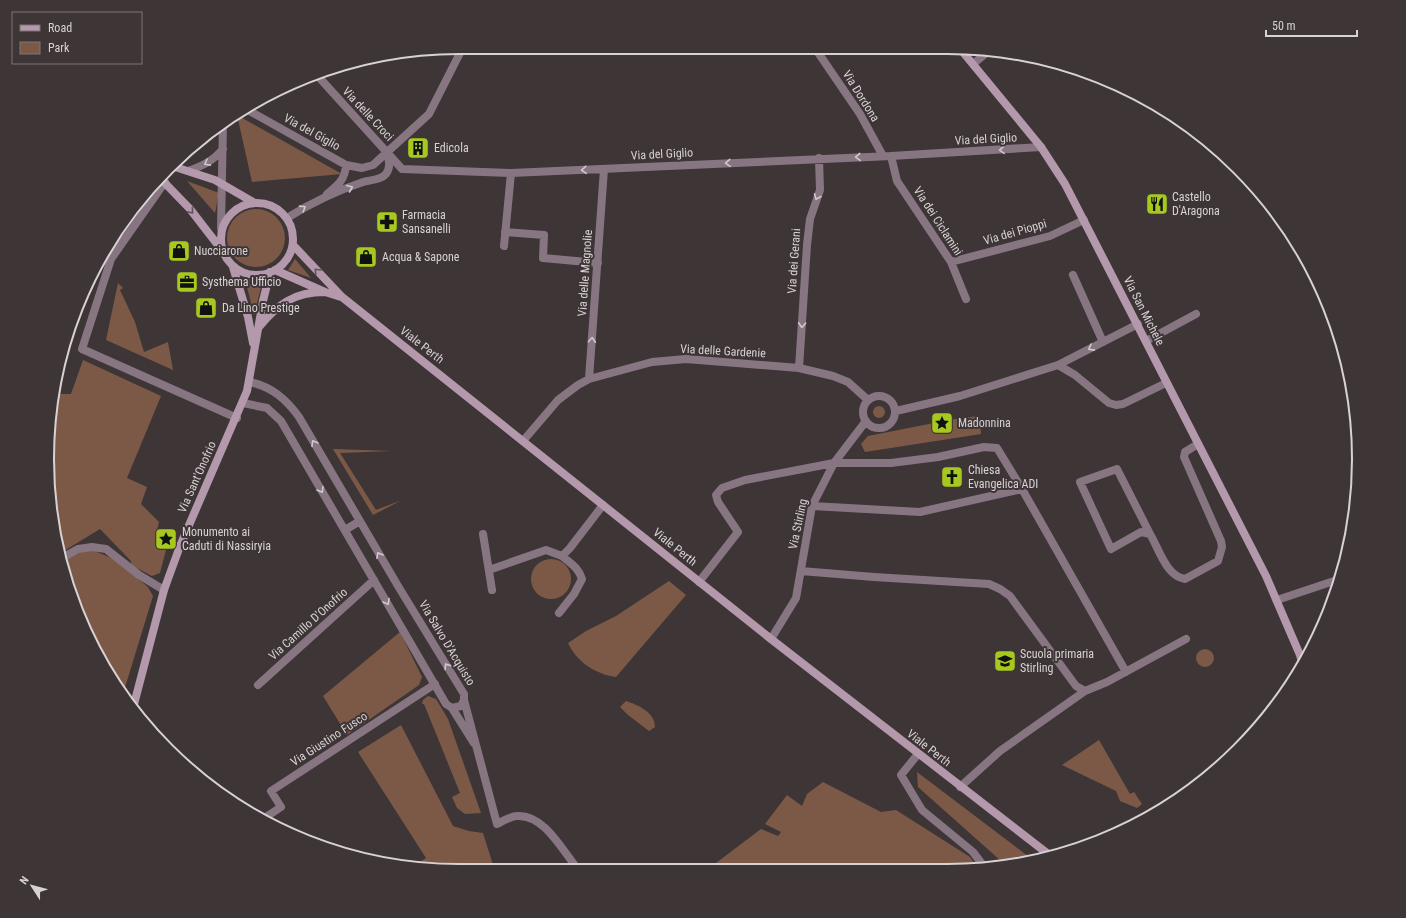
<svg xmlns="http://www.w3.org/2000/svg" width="1406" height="918" font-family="'Roboto Condensed',sans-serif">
  <rect width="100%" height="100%" fill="#3e3537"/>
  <!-- green -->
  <path fill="#7c5947" d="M237,115L342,174L252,182Z
    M187,181L219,193L215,213Z
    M227 238a29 29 0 1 1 58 0a29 29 0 1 1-58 0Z
    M295,259L311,278L288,270Z
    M245,279L263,280L254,315Z
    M118,283L123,288L120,290L135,322L144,352L168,342L173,370L106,340Z
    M83,360L161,396L127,478L147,487L141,504L159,522L156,535L166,550L160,573L152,576L131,565V561L100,529L59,554L50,513L48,432L59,394H71Z
    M873 412a6 6 0 1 1 12 0a6 6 0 1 1-12 0Z
    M979,416L981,434L865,452L861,444L868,436L934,423L942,426L948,420Z
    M333,449L392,451L340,453L376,510L402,500L373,515Z
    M85,547L114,559L148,587L153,596L123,694L102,665L61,565L60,558Z
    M531 579a20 20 0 1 1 40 0a20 20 0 1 1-40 0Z
    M669,581L686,595L616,677C595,674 577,662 568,643L586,631L616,616Z
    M400,632L422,677L419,685L347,735L323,696Z
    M1196 658a9 9 0 1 1 18 0a9 9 0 1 1-18 0Z
    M428,696L436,699L448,719L481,813L465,814L457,808L452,797L460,793L424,704H422L423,700Z
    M626,701C638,705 655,712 655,727L649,731L628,715L620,707Z
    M401,725L453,826L469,831L483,833L494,868H419L417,864L426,858L358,752Z
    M1099,740L1130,794L1134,792L1142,804L1137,808L1120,801L1116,791L1062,765Z
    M917,772L1033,860L1003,865L1001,861L918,787Z
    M823,782L881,812L896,810L970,857L979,869H708L761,829L778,836L781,832L765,824L787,795L802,806L807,794Z"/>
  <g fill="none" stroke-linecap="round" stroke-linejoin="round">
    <!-- street -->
    <path stroke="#877682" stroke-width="8" d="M817,51L860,114L883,156
      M973,64L989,51
      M316,74L402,169L511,173L891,156L1041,147
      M246,109L346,165L362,168L373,165L429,114L461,51
      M891,156L897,181L951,262L966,299
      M188,171C202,166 213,161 223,149
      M165,182L111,259L82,349L237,418
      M327,194C338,185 345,180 346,165
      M287,218C311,203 336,191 363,182C370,180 381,180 386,174C391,167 389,161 387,153
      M221,228L223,122
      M505,232L544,235L543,258L598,263
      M504,246L511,173
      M951,262L1050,236L1084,220
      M1073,275L1103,342
      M1146,341L1196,314
      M1058,365L1138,324
      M799,368L807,245L810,219L820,190L819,158
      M589,379L604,169
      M863 412a16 16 0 1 1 32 0a16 16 0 1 1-32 0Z
      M243,403L267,408L281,421L446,704L452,708L461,706L464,700V694L398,586L299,417C286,399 272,387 250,382
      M896,411L960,396L1058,365L1075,375L1109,403L1116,405L1123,404L1166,383
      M523,441L558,400L578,385L589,379L652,362L686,359L799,368L833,376L848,382L868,400
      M812,506L920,512L1022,489L1126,672
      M345,530L360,521
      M483,534L492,590
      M1150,534L1117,469L1080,482L1111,549L1141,532L1150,534C1159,549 1166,576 1185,579L1218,561L1222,547L1221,541L1184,457L1185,452L1198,444
      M60,559L78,549L92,547L106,549L139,575L164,590
      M489,570L546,550L562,556L570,548L603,505
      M801,571L874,577L989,584L1000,589L1010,596L1076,686L1085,691L1107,682L1186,639
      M699,582L738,532L718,502L716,495L722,488L745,480L834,463H891L938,457L984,447L997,448L1022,489
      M1277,600L1340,579
      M559,613L574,594L582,579C579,568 570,563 562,556
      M771,639L796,598L812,506L834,463L866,421
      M258,685L374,580
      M464,700L497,824C503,821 511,816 517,816C544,814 562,850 577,868
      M452,708L474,743
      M918,754L901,775L922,810L973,852L985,868
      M960,787L1000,751L1085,691
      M263,819L281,807L271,791L435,684"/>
    <!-- secondary -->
    <path stroke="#b399ab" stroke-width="8" d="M962,51L1041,147L1065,184L1266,576L1300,655L1303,666
      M172,166L215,180L253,202
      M160,178L190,209L221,249
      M221 239a36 36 0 1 1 72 0a36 36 0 1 1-72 0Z
      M293,245L342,297L771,639L1052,857
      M233,267L248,317L253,343
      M275,270L325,292L341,297
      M259,327C278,304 294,292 325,292
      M133,708L164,590L180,546L247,391L263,301L270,272"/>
  </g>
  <!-- one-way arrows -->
  <defs><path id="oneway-chevron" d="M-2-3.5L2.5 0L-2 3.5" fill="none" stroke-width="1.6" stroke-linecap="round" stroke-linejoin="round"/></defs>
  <g stroke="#d0c9cc">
    <use href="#oneway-chevron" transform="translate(1002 150) rotate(177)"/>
    <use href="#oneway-chevron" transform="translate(858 157) rotate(178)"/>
    <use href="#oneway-chevron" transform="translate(207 163) rotate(151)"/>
    <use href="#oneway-chevron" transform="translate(728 163) rotate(177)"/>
    <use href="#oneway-chevron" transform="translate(584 170) rotate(177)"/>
    <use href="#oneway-chevron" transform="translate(350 188) rotate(-22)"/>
    <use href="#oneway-chevron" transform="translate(817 197) rotate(113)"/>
    <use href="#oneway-chevron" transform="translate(303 208) rotate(-32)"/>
    <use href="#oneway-chevron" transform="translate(802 325) rotate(93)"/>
    <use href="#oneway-chevron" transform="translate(592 340) rotate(-86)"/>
    <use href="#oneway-chevron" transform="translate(1091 348) rotate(152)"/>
    <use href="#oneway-chevron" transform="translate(314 443) rotate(-120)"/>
    <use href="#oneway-chevron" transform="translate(321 490) rotate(60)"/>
    <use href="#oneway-chevron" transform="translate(379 555) rotate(-120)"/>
    <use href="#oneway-chevron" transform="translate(387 602) rotate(60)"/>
    <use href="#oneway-chevron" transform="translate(447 666) rotate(-122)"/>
  </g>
  <g stroke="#61535a">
    <use href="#oneway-chevron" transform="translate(191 211) rotate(50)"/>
    <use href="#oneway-chevron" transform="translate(317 271) rotate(-133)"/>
  </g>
  <!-- icons -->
  <defs>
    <g id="building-square" transform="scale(1.15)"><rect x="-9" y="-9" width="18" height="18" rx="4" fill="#a7c81f" stroke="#3e3537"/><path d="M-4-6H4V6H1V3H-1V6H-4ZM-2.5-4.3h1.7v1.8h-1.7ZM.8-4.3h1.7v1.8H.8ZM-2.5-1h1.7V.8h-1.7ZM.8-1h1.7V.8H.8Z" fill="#111"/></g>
    <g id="restaurant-square" transform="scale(1.15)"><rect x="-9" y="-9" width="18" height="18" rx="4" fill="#a7c81f" stroke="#3e3537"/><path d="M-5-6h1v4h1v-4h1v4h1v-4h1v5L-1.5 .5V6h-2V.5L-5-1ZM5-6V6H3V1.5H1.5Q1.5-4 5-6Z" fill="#111"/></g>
    <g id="pharmacy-square" transform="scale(1.15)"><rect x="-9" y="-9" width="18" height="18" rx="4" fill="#a7c81f" stroke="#3e3537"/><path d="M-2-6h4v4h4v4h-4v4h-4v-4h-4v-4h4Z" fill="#111"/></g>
    <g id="shop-square" transform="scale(1.15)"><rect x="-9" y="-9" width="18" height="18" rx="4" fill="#a7c81f" stroke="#3e3537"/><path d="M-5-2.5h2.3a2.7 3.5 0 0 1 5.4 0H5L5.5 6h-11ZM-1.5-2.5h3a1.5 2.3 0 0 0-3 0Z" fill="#111"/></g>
    <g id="office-square" transform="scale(1.15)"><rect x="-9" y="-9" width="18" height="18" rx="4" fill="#a7c81f" stroke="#3e3537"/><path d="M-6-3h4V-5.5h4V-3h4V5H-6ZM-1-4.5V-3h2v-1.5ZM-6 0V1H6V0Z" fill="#111"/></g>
    <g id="sight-square" transform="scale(1.15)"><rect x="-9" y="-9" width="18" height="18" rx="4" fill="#a7c81f" stroke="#3e3537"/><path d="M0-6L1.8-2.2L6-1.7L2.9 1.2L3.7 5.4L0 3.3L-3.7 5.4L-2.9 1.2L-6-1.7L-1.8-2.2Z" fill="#111"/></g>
    <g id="church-square" transform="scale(1.15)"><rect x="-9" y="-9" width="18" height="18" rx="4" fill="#a7c81f" stroke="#3e3537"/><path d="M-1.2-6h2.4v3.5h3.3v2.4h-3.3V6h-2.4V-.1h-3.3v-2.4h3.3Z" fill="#111"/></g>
    <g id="school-square" transform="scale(1.15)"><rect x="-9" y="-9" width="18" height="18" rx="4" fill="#a7c81f" stroke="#3e3537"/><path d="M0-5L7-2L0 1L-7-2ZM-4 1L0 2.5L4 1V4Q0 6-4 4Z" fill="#111"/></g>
  </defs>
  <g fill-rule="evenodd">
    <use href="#building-square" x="418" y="148"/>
    <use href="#restaurant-square" x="1157" y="204"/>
    <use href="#pharmacy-square" x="387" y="222"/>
    <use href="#shop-square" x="179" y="251"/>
    <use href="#shop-square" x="366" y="257"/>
    <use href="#office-square" x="187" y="282"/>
    <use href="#shop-square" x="206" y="308"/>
    <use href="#sight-square" x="942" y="423"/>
    <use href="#church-square" x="952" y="477"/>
    <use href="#sight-square" x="166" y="539"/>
    <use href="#school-square" x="1005" y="661"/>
  </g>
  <g text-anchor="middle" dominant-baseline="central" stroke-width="4" stroke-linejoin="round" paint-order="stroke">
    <!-- street labels -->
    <g font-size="12" fill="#d8d2d4" stroke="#3e3537">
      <text transform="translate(861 96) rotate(58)">Via Dordona</text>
      <text transform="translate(368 114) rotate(47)">Via delle Croci</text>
      <text transform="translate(312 132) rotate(29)">Via del Giglio</text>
      <text transform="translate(986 139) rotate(-3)">Via del Giglio</text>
      <text transform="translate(662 154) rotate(-3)">Via del Giglio</text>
      <text transform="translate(938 221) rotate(57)">Via dei Ciclamini</text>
      <text transform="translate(1015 232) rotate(-16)">Via dei Pioppi</text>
      <text transform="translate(794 261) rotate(-86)">Via dei Gerani</text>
      <text transform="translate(585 273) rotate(-86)">Via delle Magnolie</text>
      <text transform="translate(1144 311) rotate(63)">Via San Michele</text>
      <text transform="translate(422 345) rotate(38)">Viale Perth</text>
      <text transform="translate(723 351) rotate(3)">Via delle Gardenie</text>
      <text transform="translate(197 477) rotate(-66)">Via Sant'Onofrio</text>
      <text transform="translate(798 524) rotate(-78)">Via Stirling</text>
      <text transform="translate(675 547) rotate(39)">Viale Perth</text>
      <text transform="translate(308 624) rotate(-42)">Via Camillo D'Onofrio</text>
      <text transform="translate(447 643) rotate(59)">Via Salvo D'Acquisto</text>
      <text transform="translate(329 739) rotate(-33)">Via Giustino Fusco</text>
      <text transform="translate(929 748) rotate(38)">Viale Perth</text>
    </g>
    <!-- poi labels -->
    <g font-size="12" fill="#d8d2d4" stroke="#3e3537" text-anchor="start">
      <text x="434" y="148">Edicola</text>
      <text x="1172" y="197">Castello<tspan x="1172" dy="14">D'Aragona</tspan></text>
      <text x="402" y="215">Farmacia<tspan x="402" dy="14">Sansanelli</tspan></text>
      <text x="194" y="251">Nucciarone</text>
      <text x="382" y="257">Acqua &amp; Sapone</text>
      <text x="202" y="282">Systhema Ufficio</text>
      <text x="222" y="308">Da Lino Prestige</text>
      <text x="958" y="423">Madonnina</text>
      <text x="968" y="470">Chiesa<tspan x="968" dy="14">Evangelica ADI</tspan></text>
      <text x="182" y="532">Monumento ai<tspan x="182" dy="14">Caduti di Nassiryia</tspan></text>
      <text x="1020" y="654">Scuola primaria<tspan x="1020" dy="14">Stirling</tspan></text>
    </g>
  </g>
  <!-- crop -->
  <path d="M0 0H1406V918H0ZM459 54H947A405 405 0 0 1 1352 459V459A405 405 0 0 1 947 864H459A405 405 0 0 1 54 459V459A405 405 0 0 1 459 54Z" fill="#3e3537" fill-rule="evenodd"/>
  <path fill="none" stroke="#d8d2d4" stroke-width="2" d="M459 54H947A405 405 0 0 1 1352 459V459A405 405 0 0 1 947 864H459A405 405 0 0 1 54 459V459A405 405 0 0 1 459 54Z"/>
  <!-- legend -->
  <rect x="12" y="12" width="130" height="52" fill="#3e3537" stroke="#7c7476"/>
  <rect x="20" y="25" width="20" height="6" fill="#b399ab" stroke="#7c7476"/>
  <text x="48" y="32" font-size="12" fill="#d8d2d4">Road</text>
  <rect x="20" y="42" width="20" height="12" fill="#7c5947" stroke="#7c7476"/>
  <text x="48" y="52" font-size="12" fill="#d8d2d4">Park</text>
  <!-- north arrow -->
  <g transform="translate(32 886) rotate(306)" stroke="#3e3537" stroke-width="3" paint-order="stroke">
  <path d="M0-3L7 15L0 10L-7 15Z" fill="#d8d2d4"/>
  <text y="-6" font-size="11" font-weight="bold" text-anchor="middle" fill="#d8d2d4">N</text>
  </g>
  <!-- scale -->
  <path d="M1266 30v6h91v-6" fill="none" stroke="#d8d2d4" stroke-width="2"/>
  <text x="1272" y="30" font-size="12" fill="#d8d2d4" stroke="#3e3537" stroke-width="3" paint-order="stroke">50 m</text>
</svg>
